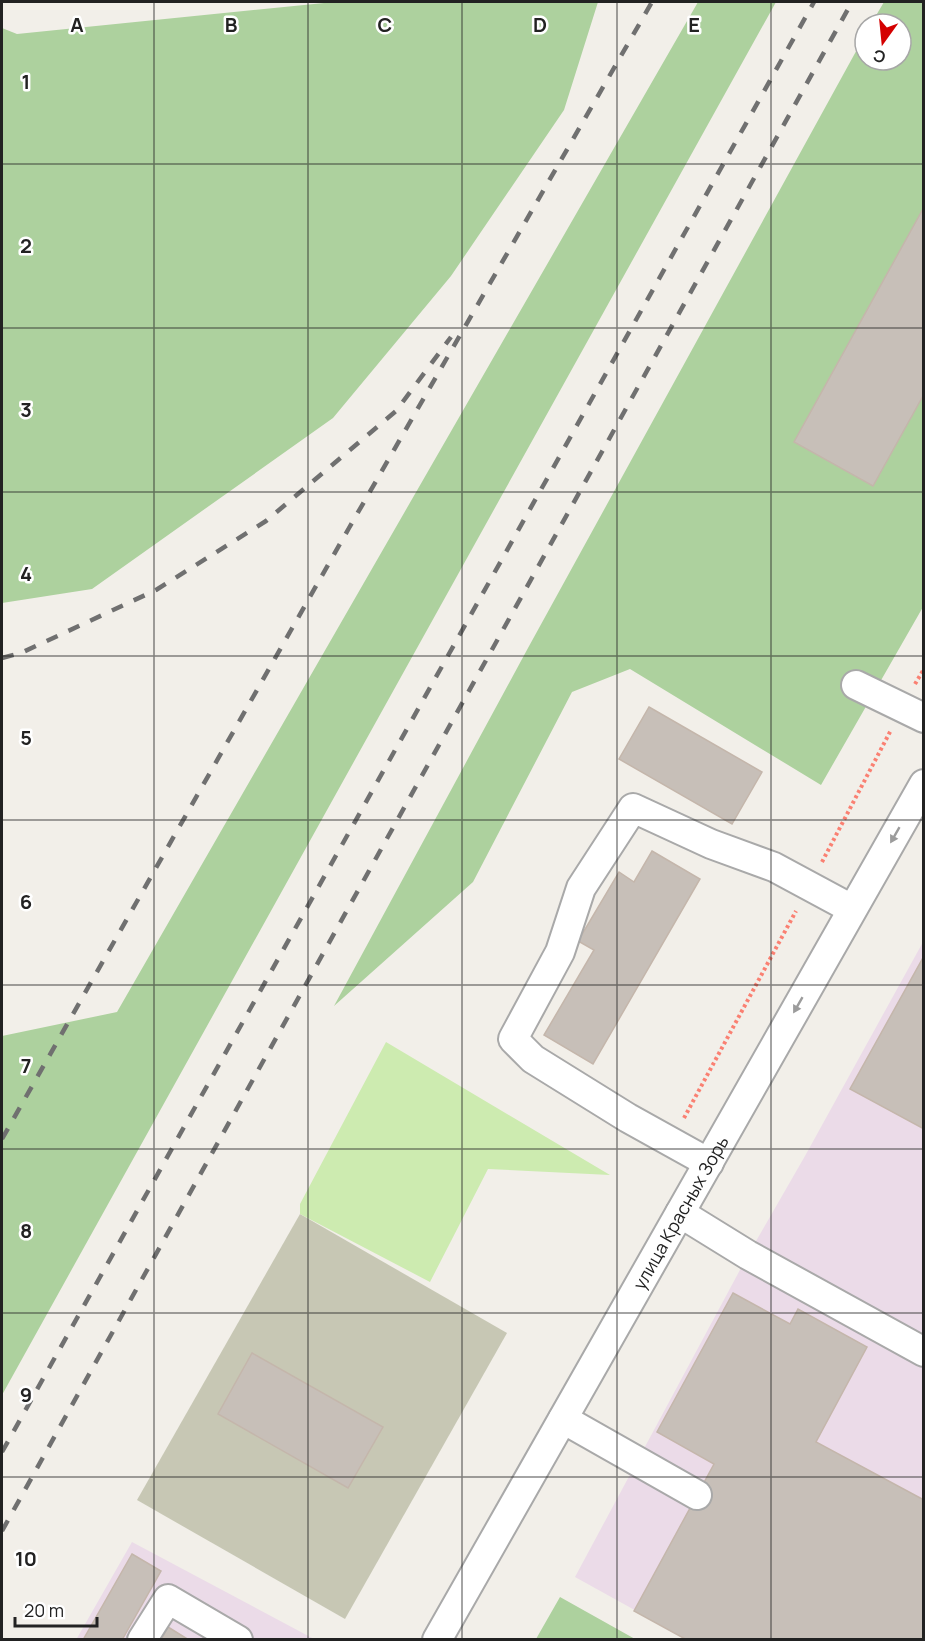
<svg xmlns="http://www.w3.org/2000/svg" width="925" height="1641" font-family="Manrope,sans-serif">
  <rect width="100%" height="100%" fill="#f2efe9"/>
  <!-- industrial -->
  <path fill="#ebdbe8" d="M923,942V1639H687L575,1577L748,1255L805,1156Z
    M132,1542L314,1639L76,1640Z"/>
  <!-- construction -->
  <path fill="#c7c7b4" d="M300,1214L507,1333L345,1619L137,1500Z"/>
  <!-- grass -->
  <path fill="#cdebb0" d="M386,1042L610,1175L488,1169L430,1282L300,1214V1204Z"/>
  <!-- forest -->
  <path fill="#add19e" d="M334,2H598L564,110L451,276L333,418L92,589L2,603V28L17,34Z
    M698,2H776L2,1395V1036L117,1012Z
    M884,2H923V607L821,785L630,669L572,692L473,882L334,1006L528,648L865,35V60H901V24H871Z
    M560,1597L635,1639H536Z"/>
  <!-- building -->
  <path fill="#c7bfb8" stroke="#c4b6ab" stroke-width="1.5" d="M924,207V394L873,486L794,442Z
    M649,707L762,772L732,824L619,759Z
    M652,851L700,879L593,1064L544,1035L594,950L578,941L619,872L634,882Z
    M924,956V1129L850,1089Z
    M733,1293L790,1324L798,1309L867,1347L816,1442L924,1500V1640H687L634,1611L714,1464L657,1432Z
    M252,1353L383,1427L348,1488L218,1414Z
    M132,1554L161,1571L122,1640H83Z
    M168,1627L189,1640H161Z"/>
  <g fill="none" stroke-linecap="round" stroke-linejoin="round">
    <!-- minor casing -->
    <g stroke="#a9a9a9" stroke-width="32">
      <g id="minor">
        <path d="M856,685L924,718"/>
        <path d="M709,1163L628,1118L533,1059L513,1039L560,952L581,888L633,808L711,844L774,867L852,909"/>
        <path d="M680,1213L748,1255L924,1352"/>
        <path d="M563,1419L697,1495"/>
        <path d="M142,1640L168,1599L238,1640"/>
        <path id="s1" d="M437,1640L924,784"/>
      </g>
    </g>
    <!-- path -->
    <path stroke="#fa8072" stroke-width="4" stroke-dasharray="3 3" stroke-linecap="butt" d="M915,684L924,669
      M822,862L891,730
      M684,1118L796,911"/>
    <!-- minor -->
    <use href="#minor" stroke="#fff" stroke-width="28"/>
    <!-- rail -->
    <path stroke="#707070" stroke-width="4.5" stroke-dasharray="12 12" stroke-linecap="butt" d="M2,658L21,653L156,590L266,521L396,411L451,337
      M2,1139L349,528L652,2
      M2,1452L814,2
      M2,1531L852,2"/>
  </g>
  <!-- one-way arrows -->
  <defs><path id="oneway-solid" d="M-6-.8H1V-3.2L6.5 0L1 3.2V.8H-6Z" transform="scale(1.5)"/></defs>
  <g fill="#9c9c9c">
    <use href="#oneway-solid" transform="translate(895 835) rotate(120)"/>
    <use href="#oneway-solid" transform="translate(798 1005) rotate(120)"/>
  </g>
  <!-- grid -->
  <path fill="none" stroke="#222" stroke-width="1.5" stroke-opacity="0.55" d="M154,2V1640M308,2V1640M462,2V1640M617,2V1640M771,2V1640M2,164H924M2,328H924M2,492H924M2,656H924M2,820H924M2,985H924M2,1149H924M2,1313H924M2,1477H924"/>
  <g text-anchor="middle" dominant-baseline="central" stroke-width="5" stroke-linejoin="round" paint-order="stroke">
    <!-- street labels -->
    <g font-size="18" fill="#222" stroke="#fff">
      <text stroke="none"><textPath href="#s1" startOffset="492">улица Красных Зорь</textPath></text>
    </g>
  </g>
  <g font-size="20" text-anchor="middle" font-weight="bold" fill="#222" stroke="#fff" stroke-width="5" stroke-linejoin="round" paint-order="stroke">
    <text x="77" y="32">A</text>
    <text x="231" y="32">B</text>
    <text x="385" y="32">C</text>
    <text x="540" y="32">D</text>
    <text x="694" y="32">E</text>
    <text x="26" y="89">1</text>
    <text x="26" y="253">2</text>
    <text x="26" y="417">3</text>
    <text x="26" y="581">4</text>
    <text x="26" y="745">5</text>
    <text x="26" y="909">6</text>
    <text x="26" y="1073">7</text>
    <text x="26" y="1238">8</text>
    <text x="26" y="1402">9</text>
    <text x="26" y="1566">10</text>
  </g>
  <!-- border -->
  <rect width="925" height="1641" fill="none" stroke="#222222" stroke-width="6"/>
  <!-- north arrow -->
  <g transform="translate(883 42) rotate(195)"><circle r="28" fill="#ffffff" stroke="#a7a7a7" stroke-width="1.5"/>
  <path d="M0-4.5L10 22L0 15L-10 22Z" fill="#d40000"/>
  <text y="-9" font-size="16" font-weight="bold" text-anchor="middle" fill="#222222">С</text>
  </g>
  <!-- scale -->
  <path d="M15 1617v9h82v-9" fill="none" stroke="#222222" stroke-width="3"/>
  <text x="24" y="1617" font-size="18" fill="#222222" stroke="#ffffff" stroke-width="4.5" paint-order="stroke">20 m</text>
</svg>
